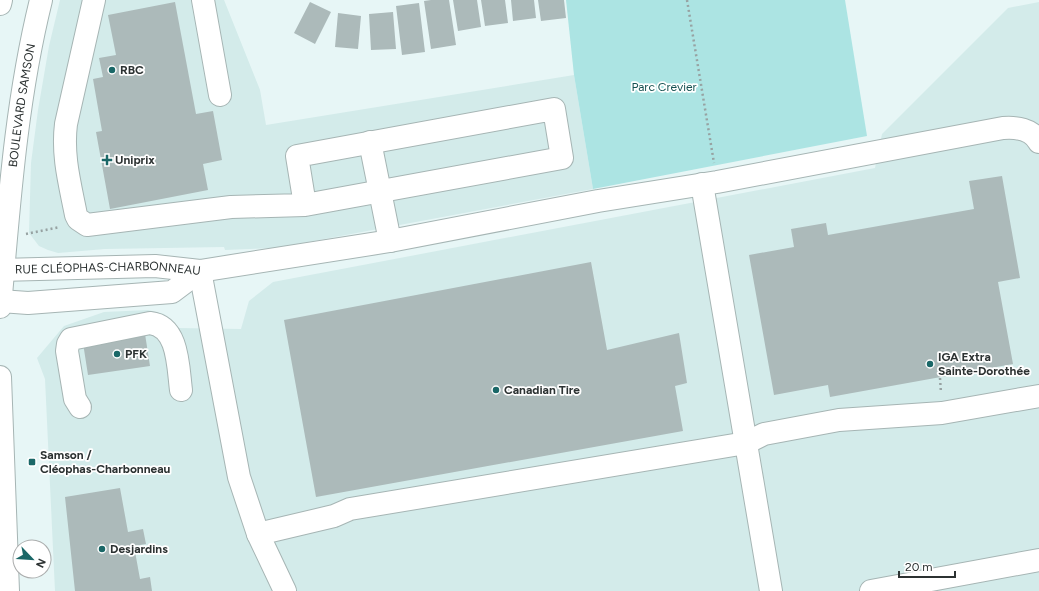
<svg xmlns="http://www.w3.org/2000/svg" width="1039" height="591" font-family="Figtree,sans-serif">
  <rect width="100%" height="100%" fill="#e7f6f6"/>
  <!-- built -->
  <path fill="#d3ebea" d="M60,0H224L260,90L266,125L574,75L593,189L276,248L225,250L224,247L105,249L58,253L48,250L39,246L29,233L31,163L38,110L49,46Z
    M1039,2V591H55L45,379L37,358L64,326L104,312L148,310L164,314L178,328L241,329L249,301L273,282L875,168L882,134L1008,8Z"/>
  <!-- green -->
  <path fill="#ace4e3" d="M566,0H845L867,136L593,189L574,75Z"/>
  <!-- building -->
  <path fill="#acbaba" d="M431,0H449L456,45L431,49L424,1Z
    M453,0H477L481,27L458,31Z
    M481,0H505L508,23L485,26Z
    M511,0H534L536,18L513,21Z
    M538,0H564L566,18L541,21Z
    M175,2L196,114L213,111L222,160L203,164L208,190L110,209L96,132L102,131L93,79L103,77L99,58L116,55L108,15Z
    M310,2L331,12L315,44L294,33Z
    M419,3L425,52L402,55L396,6Z
    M393,12L396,49L371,50L369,14Z
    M338,13L361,16L358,49L335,47Z
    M1002,176L1020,278L998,282L1013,364L830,397L828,385L774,395L749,255L794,247L791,229L826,223L828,235L974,209L969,181Z
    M591,262L607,350L679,333L687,383L675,386L683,431L316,497L284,320Z
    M145,334L150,366L88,375L83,343Z
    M120,488L128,532L143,529L146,544L134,546L140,579L150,577L152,591H75L65,497Z"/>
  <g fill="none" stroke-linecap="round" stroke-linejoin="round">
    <!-- minor casing -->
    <g stroke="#a6b5b4" stroke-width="24">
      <g id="minor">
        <path d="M94,0L66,124C62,156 70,184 76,215L78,219L87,225L231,207L305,205L562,158L554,109L297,156L305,205"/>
        <path d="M203,0L220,95"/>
        <path d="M0,4L1,0"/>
        <path d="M370,142L390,241"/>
        <path d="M702,184L771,591"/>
        <path id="s1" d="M0,270L155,266L200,271L390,241L598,201L717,182L1003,128C1016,127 1032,129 1039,142"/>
        <path d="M200,271L239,477L258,534L285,591"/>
        <path d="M0,301L28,303L172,292L200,271"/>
        <path id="s2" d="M0,307C9,204 16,101 41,0"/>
        <path d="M0,377L8,591"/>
        <path d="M80,407L75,399L67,351L68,344L71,339L150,323C179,326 178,368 181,390"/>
        <path d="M258,534L334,516L350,509L746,443L764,434L839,420L942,413L1039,396"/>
        <path d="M871,591L1039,560"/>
      </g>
    </g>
    <!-- path -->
    <path stroke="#97a2a2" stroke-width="2.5" stroke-dasharray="2 3" stroke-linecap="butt" d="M687,0L714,163
      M26,234L60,227
      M940,378L941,393"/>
    <!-- minor -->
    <use href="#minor" stroke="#fff" stroke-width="22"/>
  </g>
  <!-- markers -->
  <g fill="#1a6767" stroke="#fff" stroke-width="1.5">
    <circle cx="112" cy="70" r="4"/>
    <path d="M105 154h4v4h4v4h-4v4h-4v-4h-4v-4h4z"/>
    <circle cx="117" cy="354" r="4"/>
    <circle cx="930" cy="364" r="4"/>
    <circle cx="496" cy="390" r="4"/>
    <rect x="28" y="458" width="8" height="8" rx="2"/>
    <circle cx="102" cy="549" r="4"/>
  </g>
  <g text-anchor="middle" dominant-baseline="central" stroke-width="3.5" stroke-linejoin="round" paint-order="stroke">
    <!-- poi labels -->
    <g font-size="12" font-weight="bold" fill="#2c3232" stroke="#fff" text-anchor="start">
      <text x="120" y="70">RBC</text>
      <text x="115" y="160">Uniprix</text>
      <text x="125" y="354">PFK</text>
      <text x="938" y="357">IGA Extra<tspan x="938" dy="14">Sainte-Dorothée</tspan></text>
      <text x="504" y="390">Canadian Tire</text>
      <text x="40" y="455">Samson /<tspan x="40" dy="14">Cléophas-Charbonneau</tspan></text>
      <text x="110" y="549">Desjardins</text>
    </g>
    <!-- park labels -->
    <g font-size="12" fill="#155151" stroke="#fff">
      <text x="664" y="87">Parc Crevier</text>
    </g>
    <!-- street labels -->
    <g font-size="12" fill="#2c3232" stroke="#fff">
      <text stroke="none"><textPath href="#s2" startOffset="203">BOULEVARD SAMSON</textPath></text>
      <text stroke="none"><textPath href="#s1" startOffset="108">RUE CLÉOPHAS-CHARBONNEAU</textPath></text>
    </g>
  </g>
  <!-- north arrow -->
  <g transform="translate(32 559) rotate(115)"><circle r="19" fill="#ffffff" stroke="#abadad"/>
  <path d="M0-3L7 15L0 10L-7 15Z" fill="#1a6767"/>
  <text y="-6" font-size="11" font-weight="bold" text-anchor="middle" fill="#2c3232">N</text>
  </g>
  <!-- scale -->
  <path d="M899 571v6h56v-6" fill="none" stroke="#2c3232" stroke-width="2"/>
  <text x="905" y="571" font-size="12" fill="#2c3232" stroke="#ffffff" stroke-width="3" paint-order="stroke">20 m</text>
</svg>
